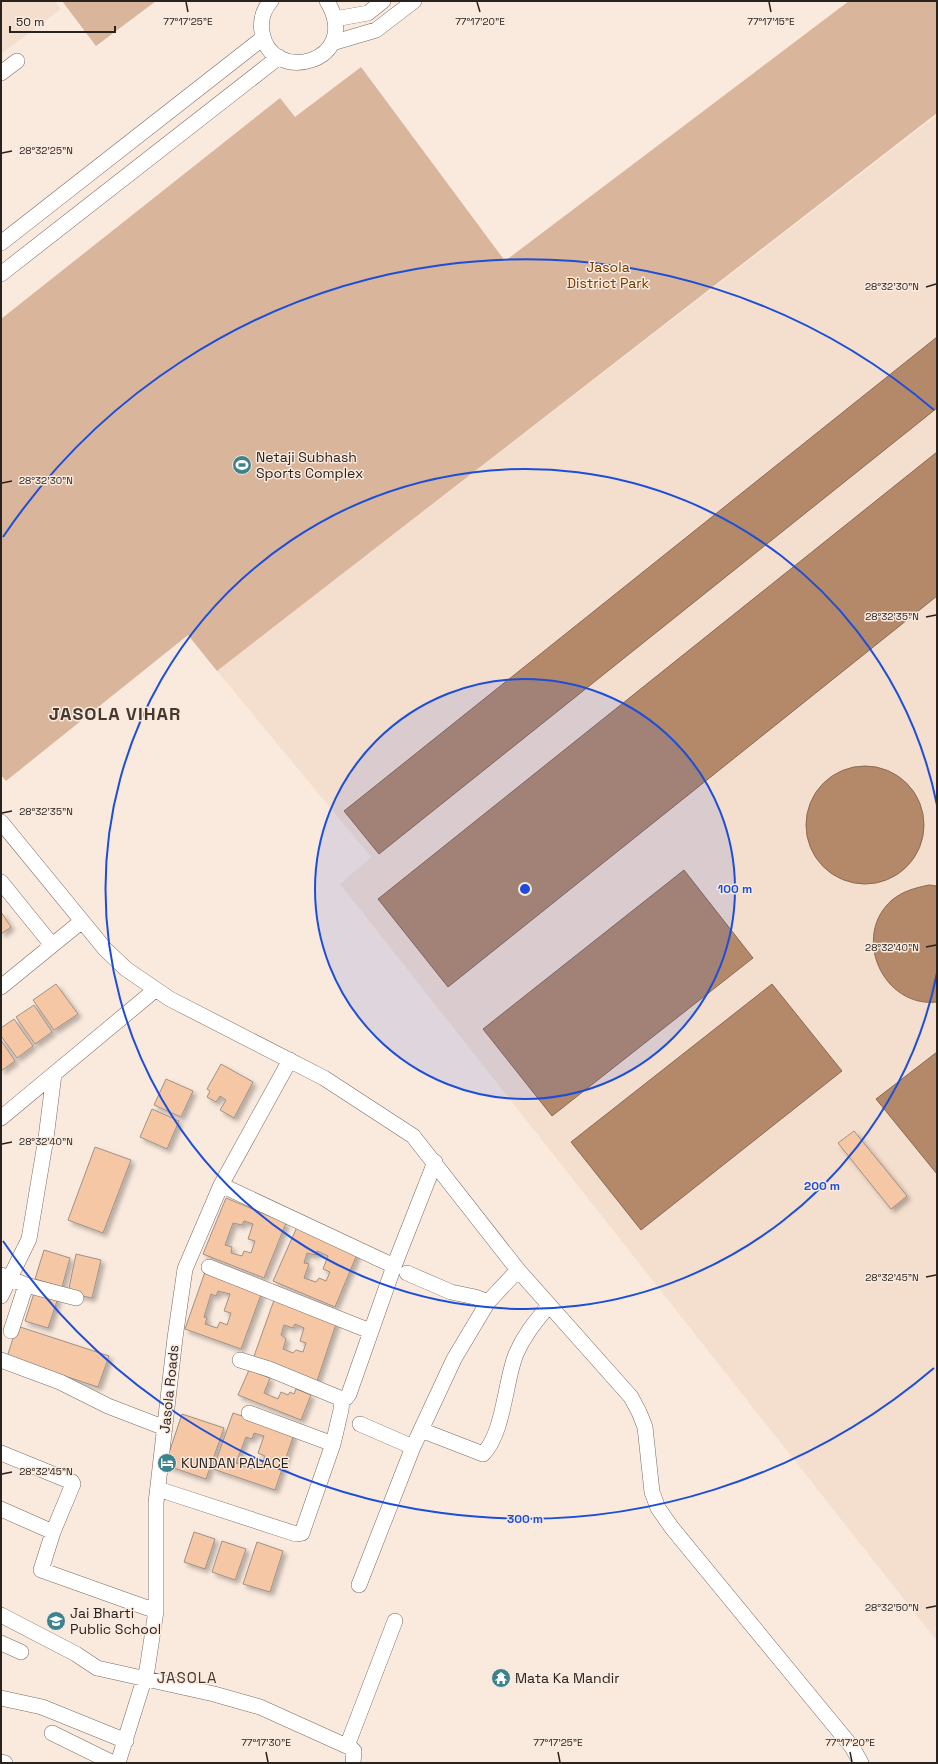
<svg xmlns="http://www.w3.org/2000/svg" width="938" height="1764" font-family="'Space Grotesk',sans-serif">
  <defs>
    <filter id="shadow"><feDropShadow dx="3.5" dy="3.5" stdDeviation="2" flood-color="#0004"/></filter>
  </defs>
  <rect width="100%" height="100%" fill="#faeade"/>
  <!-- built -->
  <path fill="#f4decd" d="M1,1H55L61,9L1,54Z
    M937,115V1641L340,884L371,857L217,671Z"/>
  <!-- green -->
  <path fill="#d9b59b" d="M62,1H156L96,46Z
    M849,1H937V113L217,671L188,635L6,781L1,775V319L280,98L295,117L361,67L505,261Z"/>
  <!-- water -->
  <path fill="#b48969" stroke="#8a6a53" d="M937,337V408L379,854L344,811Z
    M937,452V596L448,987L378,899Z
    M806 825a59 59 0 1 1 118 0a59 59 0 1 1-118 0Z
    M684,870L753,958L552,1116L483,1029Z
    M929,885L937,886V1002C883,1008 851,936 892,900C903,891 915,888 929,885Z
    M772,984L842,1071L641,1230L571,1142Z
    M937,1052V1174L876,1099Z"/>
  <!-- building -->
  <path fill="#f5c7a5" stroke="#a09186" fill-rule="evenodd" filter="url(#shadow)" d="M1,912L11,927L1,934Z
    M56,984L78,1014L54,1030L33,1000Z
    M34,1005L52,1032L35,1044L16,1017Z
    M14,1019L33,1046L17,1058L1,1036V1028Z
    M1,1040L15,1061L1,1071Z
    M221,1064L253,1082L234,1118L220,1110L226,1100L220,1096L216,1102L207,1097L210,1091L207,1089Z
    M166,1079L193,1091L181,1117L154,1105Z
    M152,1109L179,1121L167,1149L140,1137Z
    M854,1131L907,1196L891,1209L838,1143Z
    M95,1147L131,1160L103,1233L68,1220Z
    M226,1198L286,1223L264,1278L203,1254ZM244,1221L253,1224L248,1239L255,1241L251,1253L244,1251L242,1256L231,1253L232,1247L225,1245L233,1223L242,1225Z
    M297,1227L358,1252L335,1307L273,1281ZM317,1251L328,1256L323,1269L330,1272L326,1281L319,1278L316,1282L304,1278L309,1264L304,1263L307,1253L316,1255Z
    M44,1250L70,1258L62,1287L35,1279Z
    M76,1254L101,1260L92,1298L68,1293Z
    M205,1272L262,1292L241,1349L185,1329ZM218,1291L230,1294L224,1311L231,1313L227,1325L220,1322L217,1328L205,1324L207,1318L204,1317L211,1294L216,1296Z
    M35,1290L58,1298L48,1328L25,1321Z
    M274,1300L337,1321L317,1381L253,1359ZM295,1324L304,1328L300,1341L306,1343L303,1352L296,1350L293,1353L283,1349L286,1339L281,1335L284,1325L293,1328Z
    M17,1326L109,1356L98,1387L7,1357Z
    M249,1370L270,1378L264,1393L278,1399L281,1392L288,1395L290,1392L294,1394L296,1389L311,1395L301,1420L238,1395Z
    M233,1413L294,1434L275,1490L213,1469ZM254,1433L264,1436L258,1453L265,1456L262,1465L255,1462L252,1469L236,1463L246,1437L252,1439Z
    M182,1414L224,1428L206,1479L165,1465Z
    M194,1532L215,1539L205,1569L184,1562Z
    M222,1541L246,1549L235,1580L212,1572Z
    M257,1542L283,1551L270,1592L243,1584Z"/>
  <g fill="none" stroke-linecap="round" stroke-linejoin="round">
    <!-- minor casing -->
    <g stroke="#796b61" stroke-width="16">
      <path id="minor" d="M271,1C263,10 260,20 262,32C270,86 364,63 327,1
        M335,19L368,13L383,1
        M332,43L376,30L414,1
        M1,73L17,61
        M1,243L263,38
        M1,274L279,57
        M1,822L105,949L126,969L170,999L324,1078L413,1136L518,1270L631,1397L639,1412L645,1427L652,1492L658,1508L672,1528L852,1747L861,1763
        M1,882L52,945
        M1,987L82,921
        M1,1118L155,990
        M221,1185L394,1266
        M209,1267L370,1331
        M407,1273L451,1292L475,1297L488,1302
        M1,1275L26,1285L76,1298
        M1,1296L29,1239L46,1138L54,1074
        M11,1331L26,1285
        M1,1360L60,1382L108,1406L165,1428
        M240,1360L269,1369L342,1399L346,1398L349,1394L394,1266L435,1162
        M249,1413L333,1444
        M360,1424L413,1447
        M421,1430L483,1454C504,1433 505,1381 516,1354C524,1335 536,1321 549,1305
        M1,1453L72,1482L73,1484L53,1532L41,1570L156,1611
        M158,1489L296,1534L302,1533L333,1444L341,1410L342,1399
        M1,1509L53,1532
        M359,1585L413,1447L454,1359L488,1302L518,1270
        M1,1615L76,1654L97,1668L214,1694L260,1707L351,1748L354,1751L353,1763
        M1,1643L21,1652
        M1,1698L42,1707L126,1741
        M52,1733L113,1763
        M347,1746L395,1621
        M1,1762L5,1763
        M118,1763L147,1670L156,1611V1503L175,1338L185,1269L221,1185L290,1060"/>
    </g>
    <!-- minor -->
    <use href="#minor" stroke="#fff" stroke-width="15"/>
  </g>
  <!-- ticks -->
  <path fill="none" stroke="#29231f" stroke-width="1.5" d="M186,2L188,12M477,2L480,12M769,2L771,12M2,153L12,151M926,287L936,284M2,483L12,481M926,617L936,615M2,813L12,811M926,947L936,945M2,1144L12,1142M926,1277L936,1275M2,1474L12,1472M926,1608L936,1606M266,1752L268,1762M558,1752L560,1762M850,1752L852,1762"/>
  <!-- distance rings -->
  <circle cx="525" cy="889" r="210" fill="#1d4ed8" fill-opacity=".12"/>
  <g fill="none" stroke="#1d4ed8" stroke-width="2">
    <circle cx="525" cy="889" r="210"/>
    <path d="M937 973A420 420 0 1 1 937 805"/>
    <path d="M934 1368A630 630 0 0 1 3 1241M3 537A630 630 0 0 1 934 410"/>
  </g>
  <!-- icons -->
  <defs>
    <g id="stadium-disc" transform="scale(1)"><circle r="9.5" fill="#3d838e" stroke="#faeade"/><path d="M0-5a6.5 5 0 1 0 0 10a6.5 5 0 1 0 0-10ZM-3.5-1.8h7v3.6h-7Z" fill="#fff"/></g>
    <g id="hotel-disc" transform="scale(1)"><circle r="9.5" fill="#3d838e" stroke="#faeade"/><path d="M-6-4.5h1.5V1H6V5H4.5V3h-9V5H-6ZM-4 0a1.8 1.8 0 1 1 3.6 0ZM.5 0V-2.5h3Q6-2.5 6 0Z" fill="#fff"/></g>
    <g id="school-disc" transform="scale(1)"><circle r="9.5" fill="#3d838e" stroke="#faeade"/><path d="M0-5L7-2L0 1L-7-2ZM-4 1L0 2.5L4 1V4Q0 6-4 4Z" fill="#fff"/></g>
    <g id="temple-disc" transform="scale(1)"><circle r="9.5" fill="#3d838e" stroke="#faeade"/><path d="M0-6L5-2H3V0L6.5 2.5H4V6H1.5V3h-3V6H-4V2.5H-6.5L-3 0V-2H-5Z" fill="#fff"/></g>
  </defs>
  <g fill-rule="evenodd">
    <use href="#stadium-disc" x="242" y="465"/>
    <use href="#hotel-disc" x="167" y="1463"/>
    <use href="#school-disc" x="56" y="1621"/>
    <use href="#temple-disc" x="501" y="1678"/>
  </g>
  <g text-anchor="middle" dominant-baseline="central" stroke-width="3" stroke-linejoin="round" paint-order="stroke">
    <!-- park labels -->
    <g font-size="14" fill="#703a00" stroke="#faeade">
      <text x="608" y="267">Jasola<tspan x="608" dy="16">District Park</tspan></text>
    </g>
    <!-- poi labels -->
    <g font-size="14" fill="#29231f" stroke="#faeade" text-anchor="start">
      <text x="256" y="457">Netaji Subhash<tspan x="256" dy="16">Sports Complex</tspan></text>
      <text x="181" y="1463">KUNDAN PALACE</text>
      <text x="70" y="1613">Jai Bharti<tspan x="70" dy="16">Public School</tspan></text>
      <text x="515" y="1678">Mata Ka Mandir</text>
    </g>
    <!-- street labels -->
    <g font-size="14" fill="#29231f" stroke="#faeade">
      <text transform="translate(169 1389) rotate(-84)">Jasola Roads</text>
    </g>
    <!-- neighbourhood labels -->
    <g font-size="15" letter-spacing="1" fill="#45382f" stroke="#faeade">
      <text x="187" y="1677">JASOLA</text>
    </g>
    <!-- district labels -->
    <g font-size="18" font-weight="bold" letter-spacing="1" fill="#45382f" stroke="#faeade">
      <text x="115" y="713">JASOLA VIHAR</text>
    </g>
  </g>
  <g font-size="10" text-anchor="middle" fill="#29231f" stroke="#faeade" stroke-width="3" stroke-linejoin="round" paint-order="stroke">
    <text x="188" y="25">77°17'25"E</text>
    <text x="480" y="25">77°17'20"E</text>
    <text x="771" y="25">77°17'15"E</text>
    <text x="46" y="154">28°32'25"N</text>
    <text x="892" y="290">28°32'30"N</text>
    <text x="46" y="484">28°32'30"N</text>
    <text x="892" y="620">28°32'35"N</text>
    <text x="46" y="815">28°32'35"N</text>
    <text x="892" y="951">28°32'40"N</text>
    <text x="46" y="1145">28°32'40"N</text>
    <text x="892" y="1281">28°32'45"N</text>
    <text x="46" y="1475">28°32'45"N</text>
    <text x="892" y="1611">28°32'50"N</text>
    <text x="266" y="1746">77°17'30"E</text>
    <text x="558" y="1746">77°17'25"E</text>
    <text x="850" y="1746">77°17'20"E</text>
  </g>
  <circle cx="525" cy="889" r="6" fill="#1d4ed8" stroke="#faeade" stroke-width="2"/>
  <g font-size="12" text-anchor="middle" font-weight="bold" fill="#1d4ed8" stroke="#faeade" stroke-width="3" stroke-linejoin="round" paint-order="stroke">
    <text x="735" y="893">100 m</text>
    <text x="822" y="1190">200 m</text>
    <text x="525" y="1523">300 m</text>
  </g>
  <!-- border -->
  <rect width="938" height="1764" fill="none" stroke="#29231f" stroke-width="4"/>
  <!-- scale -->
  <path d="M10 26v6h105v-6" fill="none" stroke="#29231f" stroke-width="2"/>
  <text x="16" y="26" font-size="12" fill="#29231f" stroke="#faeade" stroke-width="3" paint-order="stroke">50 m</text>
</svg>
